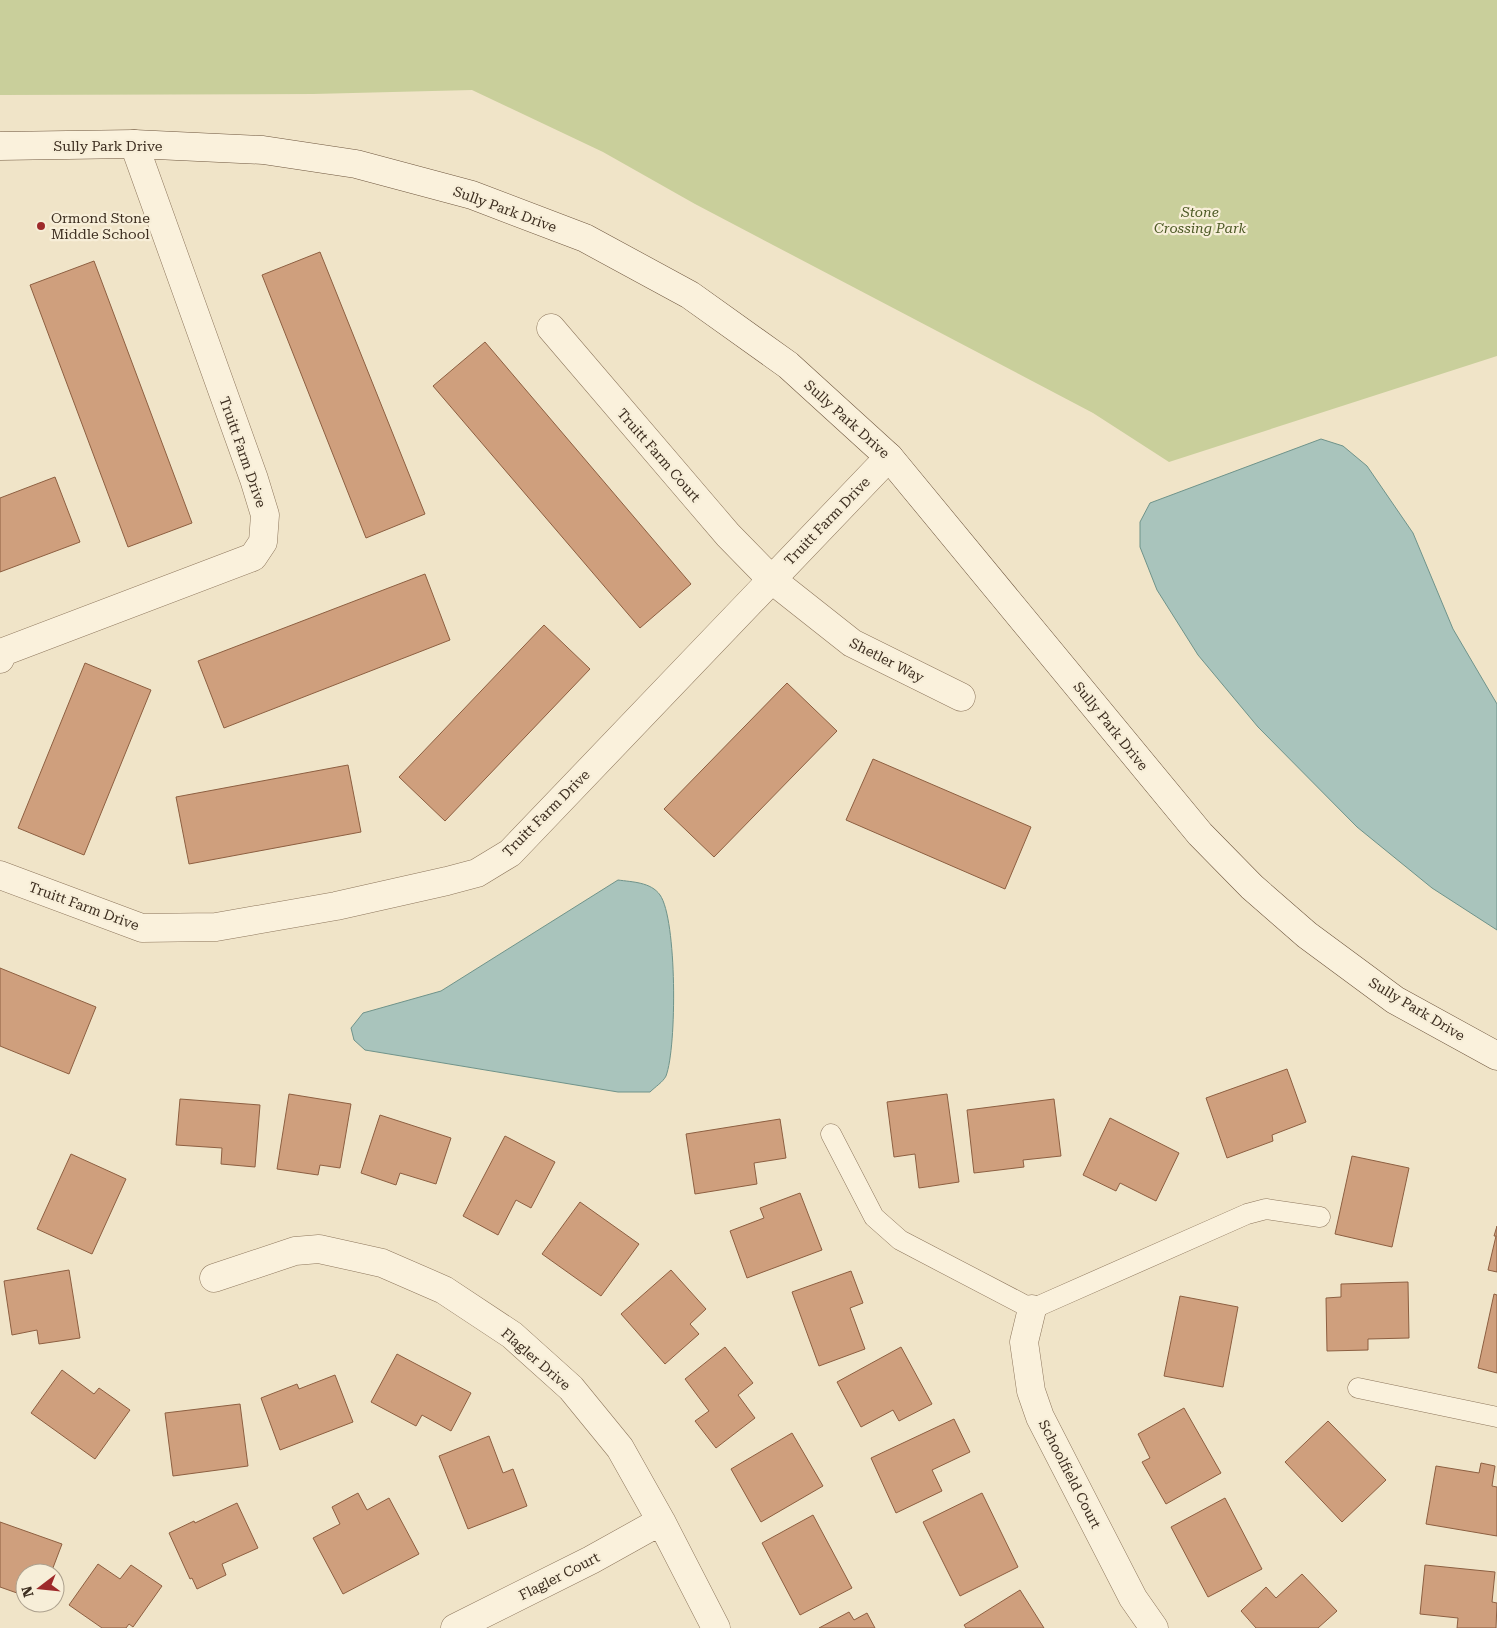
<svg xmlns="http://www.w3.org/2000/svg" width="1497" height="1628" font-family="'Roboto Serif',serif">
  <rect width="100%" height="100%" fill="#f0e4c8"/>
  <!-- green -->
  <path fill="#c9cf9b" d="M0,0H1497V356L1169,462L1093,413L695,204L603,152L472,90L313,94L0,95Z"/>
  <!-- water -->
  <path fill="#a9c4bc" stroke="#6f938a" d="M1321,439L1343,446L1367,466L1413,533L1453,629L1497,704V930L1432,888L1357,827L1258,727L1198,655L1157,590L1140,547V522L1150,503Z
    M618,880C632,882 651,882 660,895C677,919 677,1047 666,1076C663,1082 655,1087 650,1092H618L365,1050L354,1040L351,1028L363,1013L441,991Z"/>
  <!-- building -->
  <path fill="#cf9f7d" stroke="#8d5f41" d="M320,252L425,514L366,538L262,275Z
    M94,261L192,523L128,547L30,285Z
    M485,342L691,584L640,628L433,386Z
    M55,477L80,542L0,572V498Z
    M425,574L450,640L224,728L198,661Z
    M544,625L590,669L445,821L399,777Z
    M85,663L151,690L84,855L18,828Z
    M787,683L837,731L714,857L664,809Z
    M873,759L1031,827L1005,889L846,820Z
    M348,765L361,832L189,864L176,797Z
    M0,968L96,1007L69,1074L0,1046Z
    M1287,1069L1306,1122L1272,1135L1273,1141L1227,1158L1206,1098Z
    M289,1094L351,1104L340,1168L320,1165L318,1175L277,1169Z
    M947,1094L959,1182L919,1188L915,1154L894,1157L887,1102Z
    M180,1099L260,1105L255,1167L221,1164L222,1148L176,1145Z
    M1054,1099L1061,1156L1023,1160L1024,1167L974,1173L967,1110Z
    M380,1115L451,1138L436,1184L400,1173L396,1185L361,1173Z
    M1110,1118L1179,1153L1156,1201L1120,1183L1116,1191L1083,1175Z
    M780,1119L786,1158L754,1163L757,1184L695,1194L686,1134Z
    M505,1136L555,1162L531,1208L516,1200L498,1235L463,1216Z
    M71,1154L126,1179L92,1254L37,1229Z
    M1352,1156L1409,1168L1392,1247L1335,1234Z
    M800,1193L822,1250L747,1278L730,1231L764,1218L760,1208Z
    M580,1202L639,1244L601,1296L542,1254Z
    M1497,1226V1272L1488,1270L1496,1236H1494Z
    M69,1270L80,1338L39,1344L37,1330L12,1335L4,1281Z
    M671,1270L706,1309L690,1324L699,1334L665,1364L621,1314Z
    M851,1271L863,1303L850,1308L865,1349L819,1366L792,1292Z
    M1408,1282L1409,1338L1368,1339V1350L1327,1351L1326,1298L1341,1297V1284Z
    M1494,1294L1497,1295V1373L1478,1368Z
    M1180,1296L1238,1307L1223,1387L1164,1376Z
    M725,1347L753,1383L738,1395L755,1418L716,1448L695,1421L709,1411L685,1379Z
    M901,1347L932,1404L899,1421L893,1410L861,1427L837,1382Z
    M397,1354L471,1393L451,1431L422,1415L416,1426L371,1402Z
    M62,1370L94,1394L99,1388L130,1410L95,1459L31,1413Z
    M335,1375L353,1422L280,1450L261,1398L297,1384L299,1389Z
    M240,1404L248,1466L173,1476L165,1413Z
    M1184,1408L1221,1473L1166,1504L1142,1462L1150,1458L1138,1434Z
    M954,1419L970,1452L932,1470L942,1491L896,1513L871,1458Z
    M1328,1421L1386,1480L1342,1522L1285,1462Z
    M792,1433L823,1486L761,1522L731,1469Z
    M489,1436L503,1473L513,1469L527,1506L468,1529L439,1456Z
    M1481,1463L1495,1466L1492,1486L1497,1487V1536L1426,1524L1436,1466L1479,1473Z
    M358,1493L367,1510L389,1498L419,1554L343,1594L313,1538L340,1524L332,1507Z
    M982,1493L1018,1567L960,1596L923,1522Z
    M1225,1498L1262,1569L1208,1597L1171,1527Z
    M237,1503L258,1548L222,1564L226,1575L197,1589L192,1578L190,1579L169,1533L194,1521L195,1523Z
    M813,1515L852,1588L800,1615L762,1543Z
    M0,1522L62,1544L51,1573H25V1588L20,1586L17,1593L0,1587Z
    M98,1564L120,1579L131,1565L162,1586L133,1627L129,1624L126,1628H102L69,1605Z
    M1425,1565L1495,1572L1492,1602L1497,1603L1496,1628H1457L1458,1618L1420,1614Z
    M1302,1574L1337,1611L1318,1628H1256L1241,1611L1266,1587L1276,1598Z
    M1020,1590L1044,1628H966L964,1625Z
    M849,1612L854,1620L867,1613L875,1628H819Z"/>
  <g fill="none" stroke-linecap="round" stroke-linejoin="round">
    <!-- lane casing -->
    <g stroke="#8d765c" stroke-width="21">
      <path id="lane" d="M831,1134L874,1217L900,1240L1032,1309L1247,1214L1266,1209L1320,1217
        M1358,1388L1497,1417"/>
    </g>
    <!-- street casing -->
    <g stroke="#8d765c" stroke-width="29">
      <path id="street" d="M551,328L728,535L771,579L852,643L961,697
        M0,659L3,652L253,557L263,542L265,515L254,479L134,144
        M0,875L142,928L216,927L336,906L447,881L477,873L510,853L889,457
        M214,1278L295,1251L319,1249L382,1263L444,1290L512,1335L571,1388L620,1448L661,1521L716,1628
        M1032,1309L1024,1342L1031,1391L1040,1417L1133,1598L1154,1628
        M455,1628L591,1560L661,1521"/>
    </g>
    <!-- secondary casing -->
    <g stroke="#6f573f" stroke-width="29">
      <path id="secondary" d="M0,146L134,144L263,150L356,164L472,195L585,238L690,295L788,365L889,457L1200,834L1252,887L1307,935L1395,1000L1497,1056"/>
    </g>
    <!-- lane -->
    <use href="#lane" stroke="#faf1dc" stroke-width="20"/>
    <!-- street -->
    <use href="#street" stroke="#faf1dc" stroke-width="28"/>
    <!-- secondary -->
    <use href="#secondary" stroke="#faf1dc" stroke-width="28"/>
  </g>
  <!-- markers -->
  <circle fill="#9e2a2b" stroke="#f7eed8" stroke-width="2" cx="41" cy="226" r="5"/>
  <g text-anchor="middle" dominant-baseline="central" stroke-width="4.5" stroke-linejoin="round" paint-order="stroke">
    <!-- street labels -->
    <g font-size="14" fill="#3d2e20" stroke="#f7eed8">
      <text x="108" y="146">Sully Park Drive</text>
      <text transform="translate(505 209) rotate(20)">Sully Park Drive</text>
      <text transform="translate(847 419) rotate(42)">Sully Park Drive</text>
      <text transform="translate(243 452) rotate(71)">Truitt Farm Drive</text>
      <text transform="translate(659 455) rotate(49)">Truitt Farm Court</text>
      <text transform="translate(827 521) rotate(-46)">Truitt Farm Drive</text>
      <text transform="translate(887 660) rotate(27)">Shetler Way</text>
      <text transform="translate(1111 726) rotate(51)">Sully Park Drive</text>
      <text transform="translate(546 813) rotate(-45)">Truitt Farm Drive</text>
      <text transform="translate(84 906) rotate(20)">Truitt Farm Drive</text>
      <text transform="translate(1417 1009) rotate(31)">Sully Park Drive</text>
      <text transform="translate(536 1359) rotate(41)">Flagler Drive</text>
      <text transform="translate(1070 1474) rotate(63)">Schoolfield Court</text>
      <text transform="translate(559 1576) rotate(-27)">Flagler Court</text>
    </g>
    <!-- park labels -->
    <g font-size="14" font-style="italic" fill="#4d5a26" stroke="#f7eed8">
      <text x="1200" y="212">Stone<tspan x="1200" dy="16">Crossing Park</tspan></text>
    </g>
    <!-- poi labels -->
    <g font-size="14" fill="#3d2e20" stroke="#f7eed8" text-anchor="start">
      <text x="51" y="218">Ormond Stone<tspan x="51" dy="16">Middle School</tspan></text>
    </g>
  </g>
  <!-- north arrow -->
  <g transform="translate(40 1588) rotate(254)"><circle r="24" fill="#f7eed8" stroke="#ada18e"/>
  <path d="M0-4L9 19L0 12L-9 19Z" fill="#9e2a2b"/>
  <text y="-8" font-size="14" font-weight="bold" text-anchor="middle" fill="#3d2e20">N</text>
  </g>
</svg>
